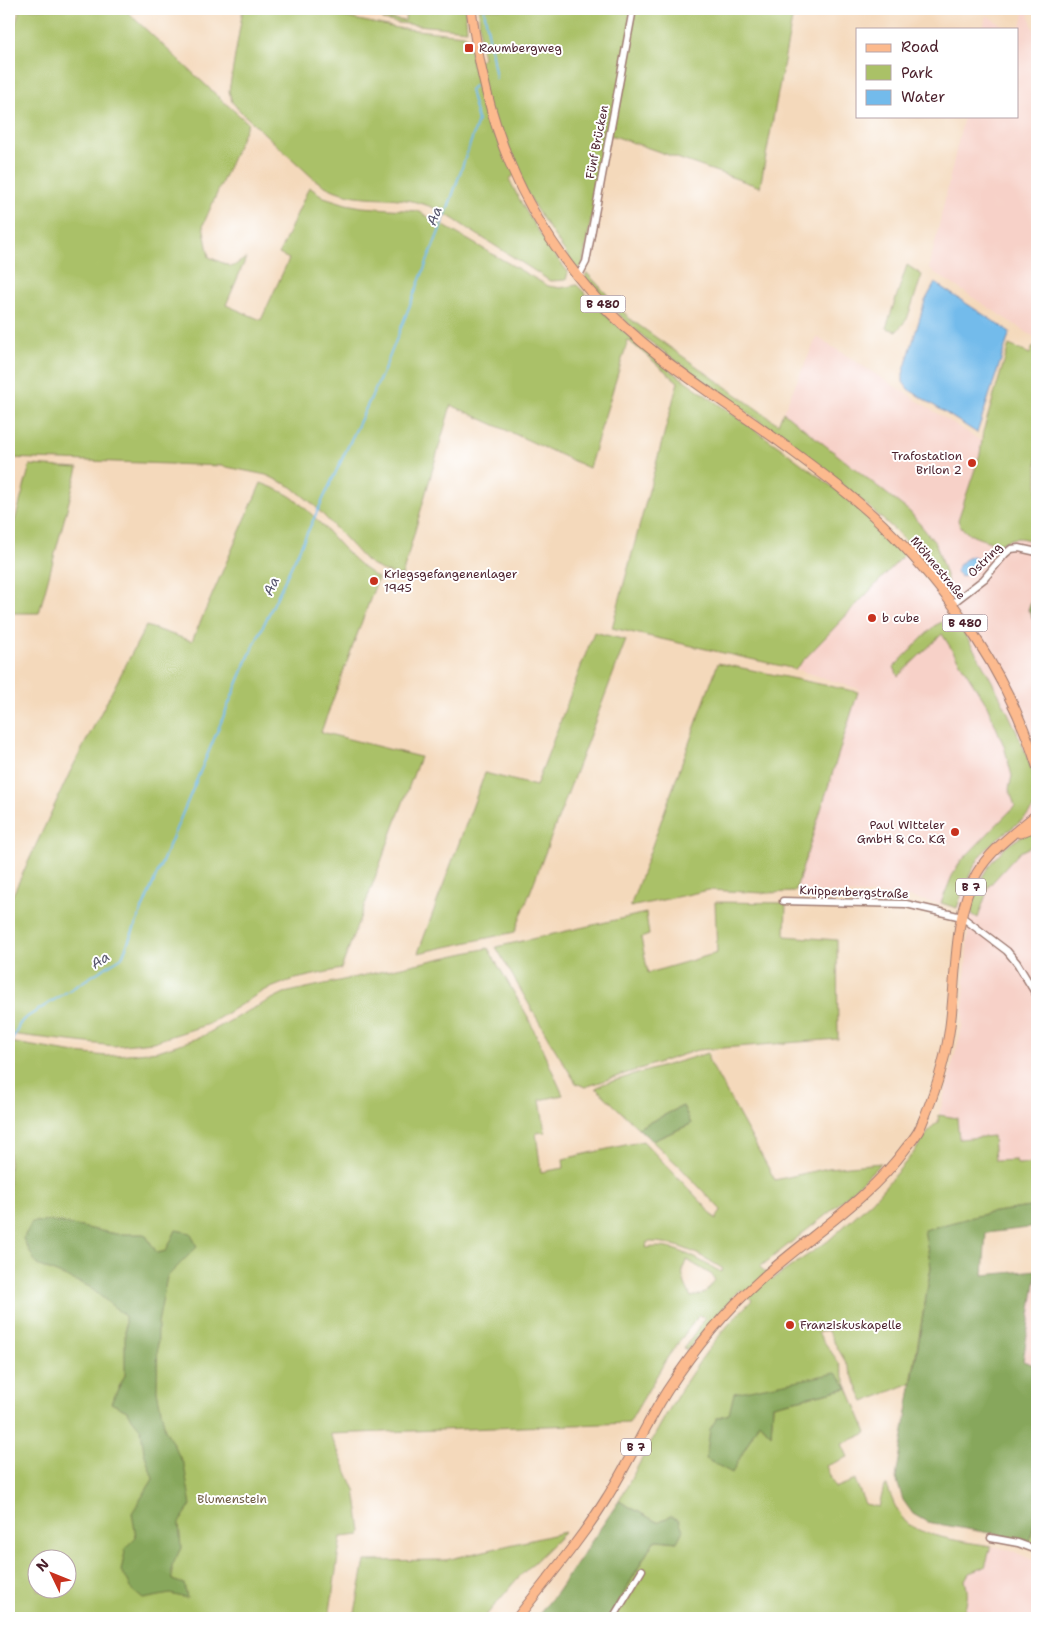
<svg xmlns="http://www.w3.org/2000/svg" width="1046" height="1627" font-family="'Shantell Sans',sans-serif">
  <rect width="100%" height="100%" fill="#fff"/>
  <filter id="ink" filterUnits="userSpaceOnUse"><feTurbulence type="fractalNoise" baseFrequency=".02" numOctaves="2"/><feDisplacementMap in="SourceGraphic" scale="10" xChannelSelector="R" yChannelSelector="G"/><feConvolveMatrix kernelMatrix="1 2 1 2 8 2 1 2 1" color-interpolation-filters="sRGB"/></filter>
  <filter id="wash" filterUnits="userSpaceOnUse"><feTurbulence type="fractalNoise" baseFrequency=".0096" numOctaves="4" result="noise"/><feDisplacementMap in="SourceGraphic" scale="20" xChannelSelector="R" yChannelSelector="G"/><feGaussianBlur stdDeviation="1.12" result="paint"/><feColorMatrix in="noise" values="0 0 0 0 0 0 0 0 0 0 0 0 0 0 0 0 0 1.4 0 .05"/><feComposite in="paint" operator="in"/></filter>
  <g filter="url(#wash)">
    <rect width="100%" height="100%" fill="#f4d9bb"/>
    <!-- built -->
    <path fill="#f7d1c8" d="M1025,9H1027L1036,36L1037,35V339L929,269L964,116H1017V34L1019,35Z
      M986,15L1008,29H983Z
      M817,337L981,441L980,454L1001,544L1010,539L1018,538L1037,543V1163L1016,1164V1160L995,1161L993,1136L959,1139L957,1118L939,1115L962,1027L969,912L950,906L899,895L795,892L859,689L795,669L904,555L935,591L948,582L935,543L922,528L858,471L783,412Z
      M1037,1271V1366L1023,1361Z
      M991,1546L1011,1550L1037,1562V1618H960L963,1614L969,1592L965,1580L969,1573L985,1567Z"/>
    <!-- green -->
    <path fill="#aac167" stroke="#7a7049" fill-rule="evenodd" d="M20,9H124L224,102L248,123L203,225L209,257L232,267L246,258L226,305L261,320L289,259L279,254L309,187L324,197L346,204L362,207L418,211L548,286L560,288L577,285L612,321L660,363L782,449L834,488L861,511L904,555L795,669L612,628L678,382L628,340L589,468L451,405L402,576L383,571L366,561L314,505L292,487L266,475L222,466L9,458V383L11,378L9,377V47Z
      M243,9H306L397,28L464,35L469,38L473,66L483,58L480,42L479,9H794L760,187L614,136L607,135L582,267L576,268L536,209L517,173L509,179C525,212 545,244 568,272L566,280L550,281C524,264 499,248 473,232C457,222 441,209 423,204C382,191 353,207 314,179L242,113L232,102L229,91Z
      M406,9H465L467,30L398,23L383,20V17L405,21Z
      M907,265L922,275L907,319L897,331L886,328Z
      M587,273L630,319L778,424L783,412L910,512L936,544L948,582L945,584L895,530L854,494L781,437L645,338L621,317L585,277Z
      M1009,345L1030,354L1033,347L1037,350V544C1029,539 1018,536 1008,540C1003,542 1002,544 997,544C983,539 962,536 958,520L980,454L983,432Z
      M30,465L78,468L39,613H9V543Z
      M261,483C271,487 283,491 293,498C324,521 344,557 378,578L321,732L420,757L341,969L291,980L263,991L209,1024L153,1042L114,1046L9,1034V903L70,772L146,626L192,641Z
      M946,620L955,621C976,646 1046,775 1036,804C1026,822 1004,831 990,845C973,862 965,885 957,908L941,903L952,876L961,861L1015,806L1009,789L1012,776L1004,746L987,705L942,634L898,676L894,667L934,626Z
      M594,632L626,640L515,932L418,953L485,773L536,786Z
      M718,663L858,692L795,892L763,893L709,890L630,907Z
      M1037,829V848L1034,845L1020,852L989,886L978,918L973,915L970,909C981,870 998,845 1037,829Z
      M715,902L786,903L785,936L837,940L838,1039L697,1050L585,1087L576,1083L550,1041L496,947L646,913L649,935L641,938L648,973L717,953Z
      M488,948L528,1017L563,1095L540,1100L545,1132L536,1133L541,1172L564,1168L563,1159L643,1141L706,1207L716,1220L721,1210L679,1166L652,1141L691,1124L683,1106L638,1128L596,1088L603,1084L708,1053V1059L775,1180L828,1168L881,1163L831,1211L760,1267L773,1279L828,1241L873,1200L912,1155L932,1127L938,1122L939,1115L957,1118L959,1139L993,1136L995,1161L1016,1160L1017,1164L1037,1163V1206L988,1213L925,1230L931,1267L911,1383L864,1402L848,1366L827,1330L818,1333L839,1363L848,1388L867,1433L842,1444L848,1457L826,1466L835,1488L855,1480L865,1504L879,1507L884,1486H887C892,1499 896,1511 905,1521C920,1537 968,1542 991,1546L985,1567L969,1573L965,1580C969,1593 968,1607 960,1618H609L654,1541L658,1540L677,1542L657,1522L619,1501C645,1454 669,1405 700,1361C715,1339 734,1318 752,1300L740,1289L687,1350L684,1348L705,1318L699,1315L667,1358L629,1423L330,1434L355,1490L361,1531L360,1535L341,1537L329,1618H9V1042L75,1053L107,1056L158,1051L201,1037L246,1012L284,993ZM647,1242C675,1241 700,1254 723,1269L721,1272C696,1259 675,1243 646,1248ZM687,1260L712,1275L715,1280L705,1293L691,1297C685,1283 678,1274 687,1260ZM848,1388L773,1405L771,1435L759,1422L717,1418L729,1414ZM38,1560H68V1590H38Z
      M1037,1513V1547L1029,1543Z
      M565,1532L516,1580L484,1618H354L365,1561L446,1560Z"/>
    <!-- forest -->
    <path fill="#87a75c" stroke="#686344" d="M1037,584V624L1036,625L1028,610Z
      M683,1106L691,1124L652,1141L638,1128Z
      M1037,1206V1227L986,1233L983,1275L1037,1270L1023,1361L1037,1366V1513L1029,1543L995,1534L927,1522L913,1514L903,1500L896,1478L931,1267L924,1230L988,1213Z
      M52,1221L116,1234H145L157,1253L166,1251L176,1230L191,1233L197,1247L167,1277L158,1323L157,1391L165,1429L184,1465L191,1505L179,1523L181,1548L172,1566V1580L184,1584L187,1598L170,1594L143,1599L132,1590L128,1581L121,1571L126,1547L136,1537L132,1513L153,1479L144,1452L141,1430L127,1411L111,1403L125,1375V1316L88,1286L37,1265L23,1239L32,1222Z
      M836,1373L848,1388L773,1405L771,1435L759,1422L732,1473L706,1459L710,1429L717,1418L729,1414L734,1393Z
      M619,1501L657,1522L671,1516L679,1520L683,1530L677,1542L658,1540L654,1541L609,1618H536L557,1592Z"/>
    <!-- water -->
    <path fill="#73bbeb" stroke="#5e6d8b" d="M935,283L1010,332L977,433L908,389L903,382V374L925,301Z
      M973,556L977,559L978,564L965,575L961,577L956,572C957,566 966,557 973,556Z"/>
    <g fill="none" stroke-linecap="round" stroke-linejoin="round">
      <!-- stream -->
      <path stroke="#73bbeb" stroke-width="2" d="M484,9L496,78
        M9,1048L19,1025L24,1019L122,957L249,656L385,368L446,214L478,121L470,90L474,86"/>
    </g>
  </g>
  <g filter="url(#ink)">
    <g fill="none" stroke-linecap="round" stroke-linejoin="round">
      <!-- minor casing -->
      <g stroke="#9f7c73" stroke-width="9">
        <path id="minor" d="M578,277L586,262L633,9
          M953,603L984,579L1005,554L1011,549L1019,548L1037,552
          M783,901L906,904L962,917L1007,951L1017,963L1037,996
          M991,1538L1018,1543L1037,1550
          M613,1618L642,1570"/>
      </g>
      <!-- major casing -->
      <g stroke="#9f7c73" stroke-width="11">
        <path id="major" d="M471,9C486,122 518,210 595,297C647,355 717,396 780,442C815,468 851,494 883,525C951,592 1008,674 1037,766
          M1020,833L1037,826
          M517,1618C547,1579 580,1541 606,1499C628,1464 645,1426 667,1391C693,1351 723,1313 759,1281C807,1237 867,1202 906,1148C911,1142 917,1135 920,1128C933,1098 944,1066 949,1033C957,984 952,916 977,873C991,849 1016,832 1037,814"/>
      </g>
      <!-- minor -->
      <use href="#minor" stroke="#fff" stroke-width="6"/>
      <!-- major -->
      <use href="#major" stroke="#fcba8e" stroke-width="9"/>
    </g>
  </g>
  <!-- markers -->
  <g fill="#c8321e" stroke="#fff" stroke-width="2">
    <rect x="464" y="43" width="10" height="10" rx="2.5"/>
    <circle cx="972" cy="463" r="5"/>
    <circle cx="374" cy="581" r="5"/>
    <circle cx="872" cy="618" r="5"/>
    <circle cx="955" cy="832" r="5"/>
    <circle cx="790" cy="1325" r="5"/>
  </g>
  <g text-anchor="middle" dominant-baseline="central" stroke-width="4" stroke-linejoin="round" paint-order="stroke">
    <!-- shield labels -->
    <g fill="#fff" stroke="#80626b" stroke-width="1">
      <rect x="580.5" y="295.5" width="45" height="17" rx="4"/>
      <rect x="942.5" y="614.5" width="45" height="17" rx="4"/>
      <rect x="956" y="878.5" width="30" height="17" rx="4"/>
      <rect x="621" y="1438.5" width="30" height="17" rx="4"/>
    </g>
    <g font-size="11" font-weight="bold" fill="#4a1f2b">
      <text x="603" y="304">B 480</text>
      <text x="965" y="623">B 480</text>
      <text x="971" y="887">B 7</text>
      <text x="636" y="1447">B 7</text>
    </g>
    <!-- poi labels -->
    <g font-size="12" fill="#4a1f2b" stroke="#fff" text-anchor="start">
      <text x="479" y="48">Raumbergweg</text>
      <text x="962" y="456" text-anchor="end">Trafostation<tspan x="962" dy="14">Brilon 2</tspan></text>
      <text x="384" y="574">Kriegsgefangenenlager<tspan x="384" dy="14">1945</tspan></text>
      <text x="882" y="618">b cube</text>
      <text x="945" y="825" text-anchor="end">Paul Witteler<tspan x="945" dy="14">GmbH &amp; Co. KG</tspan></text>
      <text x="800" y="1325">Franziskuskapelle</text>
    </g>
    <!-- street labels -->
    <g font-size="12" fill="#4a1f2b" stroke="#fff">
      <text transform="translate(597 142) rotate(-79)">Fünf Brücken</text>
      <text transform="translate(985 560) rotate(-45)">Ostring</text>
      <text transform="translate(938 568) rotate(50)">Möhnestraße</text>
      <text transform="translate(854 892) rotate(2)">Knippenbergstraße</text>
    </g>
    <!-- park labels -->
    <g font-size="12" fill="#6c5840" stroke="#fff">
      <text x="232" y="1499">Blumenstein</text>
    </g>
    <!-- water labels -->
    <g font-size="14" font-style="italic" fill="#58566e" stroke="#fff">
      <text transform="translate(434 216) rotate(-69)">Aa</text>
      <text transform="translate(271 586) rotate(-65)">Aa</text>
      <text transform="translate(100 960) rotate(-32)">Aa</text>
    </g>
  </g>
  <!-- margin -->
  <rect width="1046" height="1627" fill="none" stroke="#fff" stroke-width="30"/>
  <!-- legend -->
  <rect x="856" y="28" width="162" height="90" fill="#ffffff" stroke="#b7a5aa"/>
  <rect x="866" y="44" width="25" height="8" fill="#fcba8e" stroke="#b7a5aa"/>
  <text x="901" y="52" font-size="15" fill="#4a1f2b">Road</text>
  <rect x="866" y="65" width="25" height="15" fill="#aac167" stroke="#b7a5aa"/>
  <text x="901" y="78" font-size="15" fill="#4a1f2b">Park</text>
  <rect x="866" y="90" width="25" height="15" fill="#73bbeb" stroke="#b7a5aa"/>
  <text x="901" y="102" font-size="15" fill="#4a1f2b">Water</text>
  <!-- north arrow -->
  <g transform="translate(52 1574) rotate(313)"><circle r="24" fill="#ffffff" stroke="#b7a5aa"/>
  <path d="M0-4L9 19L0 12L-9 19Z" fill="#c8321e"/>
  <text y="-8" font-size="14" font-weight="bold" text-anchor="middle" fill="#4a1f2b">N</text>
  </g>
</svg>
